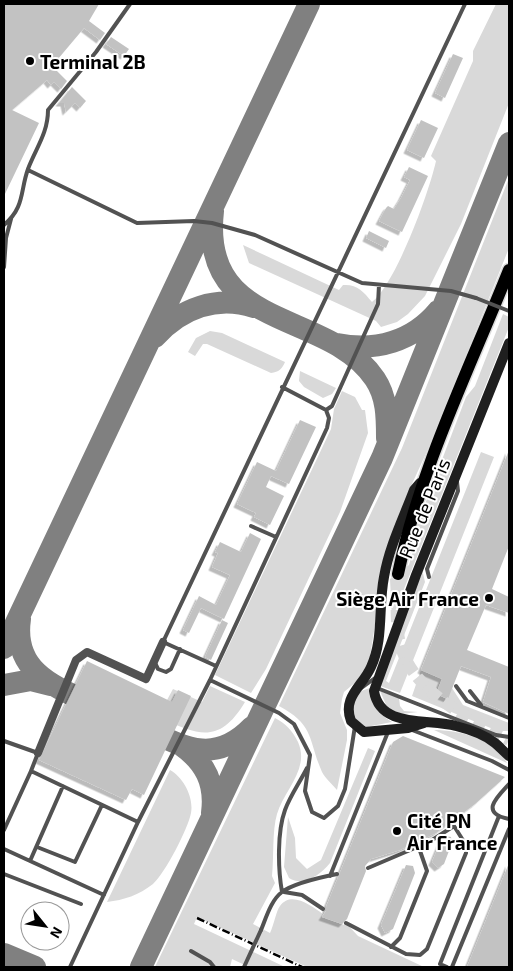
<svg xmlns="http://www.w3.org/2000/svg" width="513" height="971" font-family="'Exo 2',sans-serif">
  <defs>
    <filter id="shadow"><feDropShadow dx="-3.5" dy="3.5" stdDeviation="0" flood-color="#0004"/></filter>
  </defs>
  <rect width="100%" height="100%" fill="#fff"/>
  <!-- green -->
  <path fill="#d9d9d9" d="M496,4H509V103L461,224L425,296L408,314L397,322L381,327L376,321L249,263L243,245L339,290L343,285C357,284 363,291 372,302C396,283 429,193 436,161L431,156L473,61V51Z
    M509,178V248L463,363L454,392L412,484L387,548L369,663L357,681L344,692L342,699L340,713L347,730V740L337,790C332,784 325,778 322,772C308,740 315,725 279,706L402,448Z
    M503,314L509,317V327L392,619L390,579L409,565L420,527L417,525L466,397L475,386Z
    M210,331L222,333L285,362C282,369 279,372 271,373L207,344H203L195,356L188,352L196,338Z
    M300,371L336,388L332,394L323,398L304,387L299,381Z
    M342,391L355,397L362,410H365L368,433L340,512L266,669L251,693L215,675L331,429L334,409Z
    M481,452L494,457L400,693L380,686L422,569L425,582L386,681L389,683Z
    M421,670L442,679L436,694L447,699L452,688L463,705L509,723V731H498L412,696Z
    M210,686L245,702C221,742 201,737 163,719L161,711L173,689L202,702Z
    M370,688C374,705 377,713 392,722L366,727L353,717L352,702L361,691Z
    M380,691L399,698L400,706L404,711L418,712L401,714L387,707Z
    M275,718C286,724 292,730 298,742C310,769 284,790 277,814C272,831 274,858 272,876L275,883L253,924L270,933C274,925 276,911 280,906C292,890 312,907 323,914L322,917L344,925L346,923L358,936L424,967H307L197,917L194,924L285,967H249L232,959L230,967H155Z
    M434,730C459,730 495,739 507,763Z
    M368,748L375,751L330,863C320,875 304,887 289,878L284,867L288,817L295,838L296,858L307,869L321,860Z
    M170,770C183,777 194,797 191,813C188,829 165,873 153,884C139,895 124,900 107,902Z"/>
  <g fill="none" stroke-linecap="round" stroke-linejoin="round">
    <!-- taxiway -->
    <path stroke="#808080" stroke-width="22" d="M213,211C199,333 329,309 375,379C387,397 387,417 387,438
      M155,337C181,308 217,295 254,307
      M337,344C376,352 413,341 438,311
      M20,619C12,674 58,688 99,707
      M4,648L309,4
      M4,685L31,680L51,685
      M144,728C185,748 215,765 252,727
      M181,745C205,762 216,783 212,813
      M4,954L35,967
      M141,967L382,458L509,143"/>
  </g>
  <!-- building -->
  <path fill="#c2c2c2" filter="url(#shadow)" d="M4,4H99L89,21L105,33L100,40L84,28L52,66L67,81L61,89L54,82L51,85L47,80L12,110L39,123L4,196Z
    M111,37L129,49L124,56L106,44Z
    M453,54L463,58L445,98L435,93Z
    M72,87L86,101L80,108L75,103L66,112L64,103H59Z
    M421,120L438,128L424,158L407,150Z
    M409,167L428,176L402,232L379,221L386,208L388,206L394,209L401,198L410,180L404,177Z
    M369,231L389,241L386,248L366,238Z
    M300,420L316,427L289,484L271,476L266,487L284,496L270,525L254,517L256,513L237,504L257,462L276,471Z
    M509,450V546L492,589L509,597V613L486,605L467,650L509,667V714L483,702L491,677L461,666L448,699L436,694L442,679L421,670Z
    M250,533L261,539L224,619L201,608L189,633L183,630L199,596L216,605L230,575L212,567L218,553L215,552L220,542L241,552Z
    M222,620L228,623L211,660L205,657Z
    M87,661L172,702L178,690L191,696L144,795L132,789L126,800L39,760Z
    M403,736L505,777L475,804L436,833L400,850L371,859L365,866L366,871L347,919L342,924L322,917L326,911V907L393,742Z
    M446,836L451,837L452,843L444,864L438,868L432,862L442,838Z
    M509,863V967H467Z
    M406,865L413,866L415,873L393,929L385,933L381,925Z"/>
  <g fill="none" stroke-linecap="round" stroke-linejoin="round">
    <!-- primary-tunnel -->
    <path stroke="#d9d9d9" stroke-width="12" stroke-dasharray="12 6" stroke-linecap="butt" d="M398,574C397,595 395,618 399,639C409,691 468,718 509,740"/>
    <!-- primary casing -->
    <g stroke="#dbdbdb" stroke-width="15">
      <path id="primary" d="M398,574C420,468 469,370 509,270"/>
    </g>
    <!-- lane -->
    <path stroke="#525252" stroke-width="4" d="M28,170L137,223L194,221L212,223L255,235L362,283L451,291L476,298
      M4,225C25,207 20,191 28,169C36,148 48,133 48,110L96,52L130,4
      M4,267L6,238L11,219
      M326,410L332,406L378,304L379,285
      M251,526L276,537
      M429,577L427,569L458,491L457,482
      M155,663L158,669L166,672L171,669L180,649
      M216,666L163,642L465,4
      M210,680L279,713L294,724L310,755L305,791L312,812L324,818L338,806L345,789L355,726
      M456,686L467,701L509,718
      M377,688L496,735L509,737
      M360,689L375,678
      M470,691L481,705
      M412,730L492,761L509,770
      M4,741L38,753L31,771L138,822
      M509,784C497,797 479,813 509,819
      M4,830L31,771
      M37,847L75,862L102,805
      M4,849L104,895
      M30,861L63,786
      M4,874L81,904
      M330,876L388,732
      M282,892C278,869 277,832 285,810C290,796 300,782 307,768
      M284,892L302,895L323,909
      M346,923L406,954L420,955L427,949L466,853V845L454,826L429,842L368,868
      M261,930C266,918 271,900 282,892C294,883 322,877 337,874
      M391,947L400,938L427,871L419,848
      M191,951L210,962L214,967
      M70,967L138,822L210,680L327,428L329,418L326,410L282,387
      M447,967L440,964L499,816
      M452,967L509,829"/>
    <!-- street -->
    <path stroke="#525252" stroke-width="8" d="M38,753L76,660L87,652L146,679L163,642"/>
    <!-- secondary -->
    <path stroke="#1f1f1f" stroke-width="10" d="M509,343L416,575L374,691C380,729 429,718 456,726C468,729 485,735 495,743C500,747 504,752 509,756
      M420,483L414,490C403,519 389,547 384,577C378,607 384,639 371,667C362,687 342,697 351,721L364,732L408,728L424,723"/>
    <!-- primary -->
    <use href="#primary" stroke="#000" stroke-width="12"/>
    <!-- rail -->
    <path stroke="#000" stroke-width="2.5" stroke-dasharray="8 2.5 1 2.5" stroke-linecap="butt" d="M197,918L302,967"/>
    <!-- lane-bridge -->
    <path stroke="#525252" stroke-width="4" d="M476,298L509,311
      M244,967L261,930"/>
  </g>
  <!-- markers -->
  <g fill="#000" stroke="#fff" stroke-width="2">
    <circle cx="30" cy="61" r="5"/>
    <circle cx="489" cy="598" r="5"/>
    <circle cx="397" cy="831" r="5"/>
  </g>
  <g text-anchor="middle" dominant-baseline="central" stroke-width="4" stroke-linejoin="round" paint-order="stroke">
    <!-- poi labels -->
    <g font-size="19" font-weight="bold" fill="#000" stroke="#fff" text-anchor="start">
      <text x="40" y="61">Terminal 2B</text>
      <text x="479" y="598" text-anchor="end">Siège Air France</text>
      <text x="407" y="820">Cité PN<tspan x="407" dy="22">Air France</tspan></text>
    </g>
    <!-- street labels -->
    <g font-size="19" fill="#000" stroke="#fff">
      <text transform="translate(424 508) rotate(-68)">Rue de Paris</text>
    </g>
  </g>
  <!-- border -->
  <rect width="513" height="971" fill="none" stroke="#000000" stroke-width="10"/>
  <!-- north arrow -->
  <g transform="translate(45 926) rotate(120)"><circle r="24" fill="#ffffff" stroke="#999999"/>
  <path d="M0-4L9 19L0 12L-9 19Z" fill="#000000"/>
  <text y="-8" font-size="14" font-weight="bold" text-anchor="middle" fill="#000000">N</text>
  </g>
</svg>
